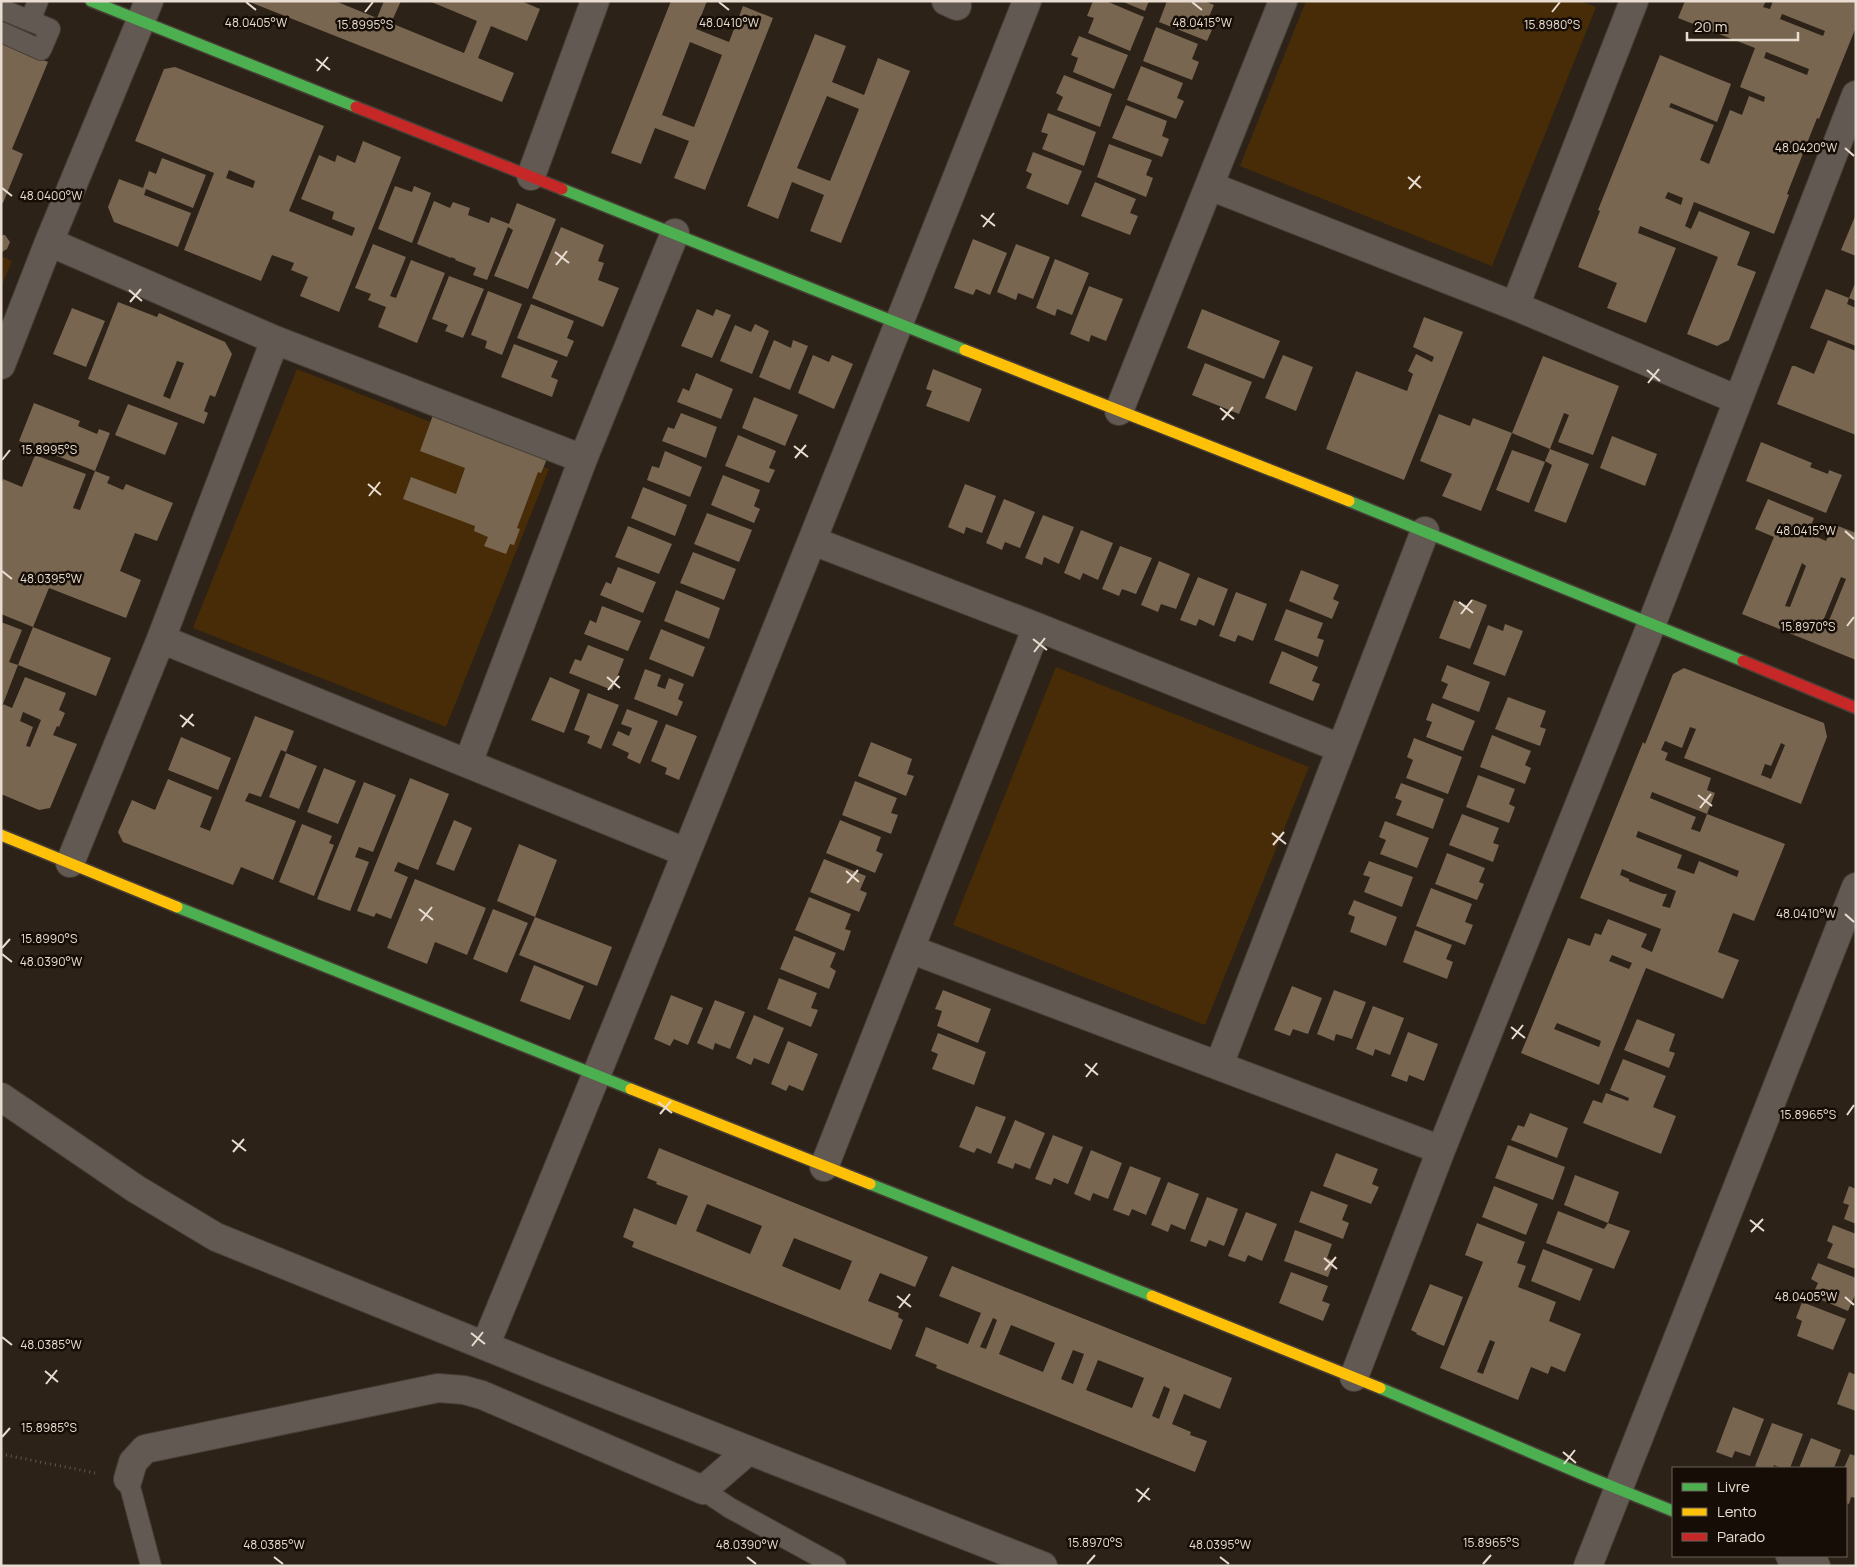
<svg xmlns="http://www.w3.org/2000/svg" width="1857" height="1567" font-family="Manrope,sans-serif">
  <rect width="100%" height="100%" fill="#2c2217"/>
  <!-- green -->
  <path fill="#482c08" d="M1306,1H1580L1596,7L1492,266L1240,166Z
    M1,256L12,261L1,287Z
    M297,369L549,469L446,727L193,628Z
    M1056,667L1309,767L1205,1025L953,925Z"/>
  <!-- building -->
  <path fill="#786651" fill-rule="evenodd" d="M247,1H335L377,18L384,1H401L391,23L464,53L477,21L429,1H521L540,9L527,41L491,26L478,58L514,73L502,102Z
    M671,1H707L696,29L729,42L743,6L773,18L705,190L674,178L689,141L655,128L641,164L611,153ZM690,42L722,55L694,127L662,115Z
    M1093,1H1106L1144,17L1130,51L1088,33L1094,18L1087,16Z
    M1121,1H1149L1145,11Z
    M1167,1H1204L1214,5L1208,19L1215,23L1207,41L1159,22Z
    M1685,1H1766L1763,7L1770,9L1773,1H1856V27L1819,119L1817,118L1787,194L1789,195L1774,234L1694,202L1685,226L1691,229L1699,211L1750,232L1737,265L1756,272L1729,340L1717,346L1687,334L1718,257L1640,226L1638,233L1676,248L1646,323L1607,308L1617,283L1578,267L1600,211L1598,210L1660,55L1731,84L1717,122L1671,103L1669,107L1714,125L1700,160L1709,164L1730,110L1742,115L1749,96L1764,102L1765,97L1740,87L1755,48L1678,18ZM1782,14L1825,31L1823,36L1780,19ZM1766,52L1809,69L1807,75L1764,58ZM1668,192L1683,198L1681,205L1665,198Z
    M1156,27L1198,44L1192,59L1199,62L1192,80L1143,61Z
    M815,34L846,46L832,82L864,95L878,58L910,71L841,243L810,231L824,195L792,182L778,219L747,206ZM827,96L859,109L830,181L797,168Z
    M1079,36L1128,55L1114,89L1073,72L1078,58L1071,55Z
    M1,43L48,62L12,149L23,154L3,203L1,202Z
    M1141,66L1183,83L1177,98L1184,101L1176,119L1127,100Z
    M175,67L324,126L289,211L352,236L355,228L332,219L334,212L301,199L319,155L335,162L337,155L355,163L363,141L401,157L339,312L300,296L308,277L291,270L294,263L272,255L261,281L184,250L214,173L135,141L164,69ZM229,170L255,181L253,188L226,178Z
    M1064,75L1112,94L1100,127L1057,110L1063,97L1056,93Z
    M1126,105L1167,121L1162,136L1169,139L1162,157L1112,138Z
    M1048,113L1096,132L1084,166L1042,149L1048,134L1041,132Z
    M1109,144L1152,160L1146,175L1153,178L1146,197L1097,177Z
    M1033,152L1082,171L1068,205L1026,188L1032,174L1026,171Z
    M162,158L206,175L193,208L146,189L144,195L191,213L178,247L114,222L108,207L119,179L143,188L149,171L156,174Z
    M1095,182L1136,199L1130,213L1138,216L1130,235L1081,216Z
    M395,186L412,192L414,186L431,193L412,243L378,229Z
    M434,201L450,208L453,202L470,208L468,215L489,223L491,217L509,224L517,203L556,219L528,289L494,276L513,230L508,227L487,280L473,275L476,268L455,260L456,259L451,257V258L417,244Z
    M1856,214V256L1841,250Z
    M561,227L604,245L598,261L604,263L598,280L619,288L603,327L532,298Z
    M1,235H5L10,242L7,249L2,252Z
    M973,239L1007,253L990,295L976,289L973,295L954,288Z
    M373,244L406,257L390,296L396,298L411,260L445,273L417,343L378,327L386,307L368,300L371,294L355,288Z
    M1016,244L1050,257L1033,299L1018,293L1016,300L997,292Z
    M1055,259L1089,273L1072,315L1057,309L1055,316L1036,308Z
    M449,276L484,289L463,338L445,331L448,325L432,319Z
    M1856,281V301L1849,298Z
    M1089,286L1123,299L1106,341L1091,335L1089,342L1070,334Z
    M1826,289L1849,298L1847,304L1856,308V346L1810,328Z
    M488,291L522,304L502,355L485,348L487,341L471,335Z
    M118,302L157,317L159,313L225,342L232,354L215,397L210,395L204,411L208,413L204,424L88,379ZM177,361L184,363L170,399L163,396Z
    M531,304L574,321L567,338L574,341L567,357L517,338Z
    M72,308L105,321L86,367L53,354Z
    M697,309L713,316L716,309L731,315L712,358L681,346Z
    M1202,309L1280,341L1264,379L1187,348Z
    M1424,317L1463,332L1404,480L1326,449L1356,371L1407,391L1413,374L1408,371L1416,354L1432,362L1434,357L1413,347Z
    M755,324L769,331L752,374L720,361L735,325L751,332Z
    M774,340L791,348L793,340L808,346L790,390L759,377Z
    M1828,340L1856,351V435L1777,404L1792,366H1795L1814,374Z
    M514,344L558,361L551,377L558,380L552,397L501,377Z
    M813,355L829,362L832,355L853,364L834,409L798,393Z
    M1283,355L1313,367L1296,411L1265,398Z
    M1543,356L1619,386L1593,455L1558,442L1569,415L1564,413L1550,449L1512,433Z
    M1205,363L1252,382L1239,414L1192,395Z
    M933,369L982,389L969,422L926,406L932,391L926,389Z
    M696,373L733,389L721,419L677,402L683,388L689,391Z
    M754,397L798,415L785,446L742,428Z
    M34,403L80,421L78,426L97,434L99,429L110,433L95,471L19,441Z
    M128,404L178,423L165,455L115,435Z
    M681,413L717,427L706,458L662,441L668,427L674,429Z
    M1439,414L1470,426L1473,418L1512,433L1481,511L1442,496L1452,474L1420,461Z
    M433,415L547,459L541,473L538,472L517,528L520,529L514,545L510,544L506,554L484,546L488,537L474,531L475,526L403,499L411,477L456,494L465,468L420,451Z
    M738,435L776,451L769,468L775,470L769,483L725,466Z
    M1612,436L1657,454L1645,486L1600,468Z
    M1761,442L1812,463L1810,467L1828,474L1829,470L1842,475L1826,513L1746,481Z
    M1550,449L1589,464L1566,523L1534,511L1552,465L1545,461Z
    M1512,450L1545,462L1529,503L1496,490Z
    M665,451L702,467L690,497L647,480L652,466L659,468Z
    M35,455L86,474L73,508L80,510L95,471L110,477L107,483L123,490L126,484L173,503L157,541L135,533L120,571L141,580L126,618L49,588L33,627L1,614V485L3,479L22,487Z
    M723,475L760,490L754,506L760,509L754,523L711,505Z
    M965,484L996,496L982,533L966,527L964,534L948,527Z
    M643,487L687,505L675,536L631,518Z
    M1004,499L1035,512L1020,548L1005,542L1002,550L986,543Z
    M1768,499L1814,518L1808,533L1826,541L1833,524L1856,533V660L1742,614L1774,537L1755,529ZM1802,563L1806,566L1790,607L1785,606ZM1841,577L1846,579L1828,623L1823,621Z
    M707,513L752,530L739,562L694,544Z
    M1043,515L1074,527L1059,564L1044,557L1042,565L1025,558Z
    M628,526L672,544L659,574L615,557Z
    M1081,530L1113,543L1098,580L1083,573L1080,580L1064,573Z
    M1120,546L1152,558L1136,594L1122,589L1119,596L1102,589Z
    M693,552L736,569L724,600L680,583Z
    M1159,561L1190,574L1176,609L1161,604L1158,612L1141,605Z
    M618,567L656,582L643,613L600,595L606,582L611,584Z
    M1301,570L1339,585L1333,599L1339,602L1332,619L1289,601Z
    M1198,577L1228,589L1214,626L1199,619L1196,626L1180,620Z
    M676,590L720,608L709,639L664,621Z
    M1236,592L1267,604L1253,641L1238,635L1235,642L1219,636Z
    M1472,599L1487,605L1470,649L1439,638L1454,600L1469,606Z
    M602,606L641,621L628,651L584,634L590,620L596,623Z
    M1286,609L1323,623L1317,638L1324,640L1318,657L1274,640Z
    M1,622L22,630L9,662L18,665L3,704L1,703Z
    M1505,624L1523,631L1505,676L1473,664L1488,625L1503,631Z
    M33,627L111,658L96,696L18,665Z
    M661,629L705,647L693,677L649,659Z
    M588,645L624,659L612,690L569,673L575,659L581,661Z
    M1282,651L1318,667L1312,681L1320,684L1313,701L1269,683Z
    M1447,665L1490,682L1479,712L1442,698L1448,684L1441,681Z
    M1684,668L1824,723L1827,737L1801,804L1684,758L1696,729L1690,727L1682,748L1665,741L1661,750L1668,753L1665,760L1711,778L1707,790L1715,793L1707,814L1652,792L1650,798L1696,817L1691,829L1700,832L1707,814L1785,844L1754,921L1733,913L1718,952L1739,960L1723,999L1646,968L1599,1085L1521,1053L1568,938L1590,946L1595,933L1601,935L1608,919L1647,934L1641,947L1652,952L1661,929L1580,898L1643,742L1645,744L1673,674ZM1781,743L1785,745L1771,779L1761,775L1765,764L1771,766ZM1638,831L1739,871L1737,877L1699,861L1694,874L1677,868L1682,855L1636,837ZM1622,869L1676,891L1670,908L1662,906L1667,894H1663L1629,881V879L1620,875ZM1612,955L1632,963L1629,969L1609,961ZM1557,1023L1601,1041L1599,1047L1554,1029Z
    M645,669L661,675L657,686L665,689L669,678L684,684L678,699L683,702L677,716L634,699Z
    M25,677L66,693L59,710L65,713L59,727L57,726L53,735L77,744L50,808L39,810L1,794V708L3,704L12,708ZM23,712L41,720L30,747L26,746L33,727L20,721Z
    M550,677L580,690L564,733L531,720Z
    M588,693L619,705L601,749L587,743L590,736L574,730Z
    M1508,697L1546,711L1540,727L1546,729L1540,746L1495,729Z
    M1432,703L1475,721L1463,751L1426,737L1432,722L1426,720Z
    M627,709L658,721L640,764L627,758L629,753L612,745L618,731L629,736L632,728L621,724Z
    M255,716L294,731L286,752L281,750L261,797L249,793L245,801L296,821L273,880L241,867L233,885L123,842L118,832L132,800L155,810L168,779L212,797L200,827L210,831Z
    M666,724L697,736L679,780L665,774L667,768L651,761Z
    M1492,735L1531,751L1525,765L1531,768L1525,784L1480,767Z
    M181,737L231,758L218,790L168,770Z
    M1414,738L1462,757L1448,794L1406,778L1413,760L1407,757Z
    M871,742L912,759L907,774L914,776L906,796L858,776Z
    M286,753L317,766L299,809L269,797Z
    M324,768L356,781L338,824L307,812Z
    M1478,775L1515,789L1509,804L1515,807L1509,823L1466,807Z
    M410,778L449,794L418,870L398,862L394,871L408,877L391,919L376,913L374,917L357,911Z
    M855,781L897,798L891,813L898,815L891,834L842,815Z
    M364,782L396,795L373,852L359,847L355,857L369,862L350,911L317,899Z
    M1401,783L1444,799L1433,829L1396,815L1402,801L1395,798Z
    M1462,814L1499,828L1493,843L1499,845L1493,862L1449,845Z
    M454,820L472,828L454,871L436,864Z
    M840,820L881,837L876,851L883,854L875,873L826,853Z
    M1385,821L1429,838L1417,868L1380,854L1386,840L1379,837Z
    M302,824L332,836L329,843L334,845L314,896L279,882Z
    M519,844L557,860L535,917L612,947L597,986L519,955L535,917L497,901Z
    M1447,853L1485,868L1479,882L1484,884L1477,900L1435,884Z
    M824,859L866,876L860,890L867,893L859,912L810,892Z
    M1369,861L1413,877L1402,907L1364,892L1370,877L1363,875Z
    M415,879L486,908L467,955L435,942L427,964L387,948Z
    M1431,888L1472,904L1465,922L1473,925L1465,945L1416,926Z
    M809,897L851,914L845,929L851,931L844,951L795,930Z
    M1354,900L1397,917L1386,946L1350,932L1355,917L1348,914Z
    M493,909L528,923L507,973L473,959Z
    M1415,930L1452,945L1446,959L1453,962L1447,979L1403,962Z
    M794,936L836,953L830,967L836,971L829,989L780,969Z
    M534,965L584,986L570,1020L520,1001Z
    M779,978L817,993L811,1008L818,1010L811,1027L767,1009Z
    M1292,986L1322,998L1308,1034L1293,1029L1290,1036L1274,1030Z
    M943,990L991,1009L978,1043L937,1026L942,1011L935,1009Z
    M1334,990L1366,1002L1352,1039L1336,1034L1334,1041L1317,1034Z
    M671,995L703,1008L688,1045L674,1039L670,1046L654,1039Z
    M715,1000L745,1012L730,1049L715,1043L713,1050L697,1043Z
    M1373,1006L1404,1018L1390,1055L1375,1049L1373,1056L1356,1049Z
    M754,1015L784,1028L769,1064L754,1058L751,1065L736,1058Z
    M1637,1019L1675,1034L1669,1051L1675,1053L1669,1068L1624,1050Z
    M1408,1032L1438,1044L1424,1081L1409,1075L1407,1082L1391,1076Z
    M938,1033L986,1052L974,1085L932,1069L938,1054L931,1051Z
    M788,1041L818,1054L803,1091L789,1085L786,1091L771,1084Z
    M1623,1059L1666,1076L1653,1107L1676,1116L1661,1154L1583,1123L1593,1100L1602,1103L1606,1093L1628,1101L1629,1098L1610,1090Z
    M976,1106L1006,1117L991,1154L977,1148L974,1153L959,1147Z
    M1530,1113L1568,1128L1557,1158L1511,1140L1518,1125L1524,1127Z
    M1015,1120L1045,1133L1030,1169L1015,1163L1013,1169L997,1163Z
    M1053,1135L1083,1147L1068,1184L1054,1178L1051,1185L1035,1179Z
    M1508,1145L1565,1167L1553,1200L1495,1178Z
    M659,1148L928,1257L915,1287L880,1273L868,1301L899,1313L898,1317L903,1320L891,1350L632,1247L634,1242L623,1237L634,1208L676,1225L688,1196L656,1184L657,1182L647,1178ZM707,1204L762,1226L750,1254L696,1231ZM794,1238L852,1261L840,1290L782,1266Z
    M1091,1150L1122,1163L1108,1199L1093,1193L1090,1201L1074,1194Z
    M1336,1153L1378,1169L1372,1184L1379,1187L1371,1204L1323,1186Z
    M1130,1166L1161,1178L1146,1215L1132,1209L1129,1216L1113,1210Z
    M1575,1175L1619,1192L1608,1223L1630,1231L1614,1269L1546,1243L1558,1211L1604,1229L1608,1223L1564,1205Z
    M1168,1182L1199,1194L1185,1230L1171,1224L1168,1232L1151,1225Z
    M1494,1186L1538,1204L1526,1235L1482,1217Z
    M1849,1186L1856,1189V1224L1844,1219L1849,1205L1843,1203Z
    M1311,1191L1348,1205L1342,1220L1349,1223L1343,1239L1299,1222Z
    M1207,1197L1238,1209L1224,1246L1209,1240L1206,1247L1190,1241Z
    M1246,1212L1277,1224L1262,1261L1248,1255L1245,1262L1228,1256Z
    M1477,1223L1525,1242L1517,1263L1526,1266L1518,1287L1556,1302L1549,1321L1581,1334L1565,1372L1551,1366L1548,1374L1531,1367L1518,1400L1440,1368L1483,1262L1465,1255ZM1490,1340L1495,1342L1483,1374L1477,1372Z
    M1833,1225L1856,1234V1269L1827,1258L1833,1244L1827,1241Z
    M1295,1230L1332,1244L1327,1258L1334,1261L1328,1277L1284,1261Z
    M1543,1249L1593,1269L1580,1301L1531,1281Z
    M1818,1263L1856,1278V1293L1848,1311L1812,1296L1818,1283L1811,1279Z
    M952,1266L1232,1378L1220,1409L1184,1394L1172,1424L1191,1432L1190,1435L1207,1441L1195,1472L936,1368L937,1365L915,1356L926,1327L968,1344L981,1313L939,1296ZM993,1318L997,1320L986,1349L980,1347ZM1011,1325L1055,1343L1043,1372L999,1354ZM1073,1350L1084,1354L1073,1384L1061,1379ZM1098,1360L1144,1378L1132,1408L1086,1390ZM1164,1386L1170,1389L1159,1419L1152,1416Z
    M1291,1272L1328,1286L1322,1301L1330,1304L1323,1321L1279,1303Z
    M1430,1284L1463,1297L1444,1346L1416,1334L1417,1333L1411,1330Z
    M1802,1302L1846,1319L1833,1350L1797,1336L1802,1321L1796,1318Z
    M1849,1372L1856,1375V1411L1837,1404Z
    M1733,1407L1764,1419L1750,1456L1735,1451L1732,1458L1716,1452Z
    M1772,1423L1803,1434L1790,1468H1781L1774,1465L1773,1468H1760L1755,1466Z
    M1811,1438L1841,1450L1834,1468H1799Z
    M1850,1454L1856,1456V1498L1851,1497L1849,1504L1846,1503L1844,1468Z"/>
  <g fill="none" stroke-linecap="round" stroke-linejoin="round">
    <!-- lane casing -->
    <g stroke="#473e36" stroke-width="22">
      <path id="lane" d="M1,9L50,29L41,50L1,32
        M30,21L38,1
        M128,1479L151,1566
        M703,1490L730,1508L836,1566"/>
    </g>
    <!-- street casing -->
    <g stroke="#473e36" stroke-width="30">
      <path id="street" d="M946,1L957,6
        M531,176L595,1
        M1210,186L1515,306L1738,400
        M49,242L275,340L583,459
        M1515,306L1634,1
        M1,365L49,242L149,1
        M1119,411L1283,1
        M813,541L1037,627L1340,748
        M161,639L685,852
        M468,763L583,459L675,233
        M70,863L161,639L275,340
        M910,949L1441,1150
        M1219,1065L1425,531
        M1,1097L136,1189L216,1237L547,1371L1043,1566
        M824,1167L1037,627
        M485,1346C670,899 849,450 1027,1
        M1354,1377L1441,1150L1652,623L1856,95
        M128,1479L133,1462L145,1449L438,1388L464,1390L482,1395L703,1490L748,1451
        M1790,1556L1816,1566
        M1588,1566L1856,887"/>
    </g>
    <!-- fast casing -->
    <g stroke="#473e36" stroke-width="14">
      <path id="fast" d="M91,1L356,107
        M562,189L965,350
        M1349,501L1743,661
        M177,907L631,1089
        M870,1184L1152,1296
        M1380,1388L1591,1478L1673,1511"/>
    </g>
    <!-- slow casing -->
    <g stroke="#473e36" stroke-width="14">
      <path id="slow" d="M965,350L1349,501
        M1,835L177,907
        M631,1089L870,1184
        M1152,1296L1380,1388"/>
    </g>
    <!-- jam casing -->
    <g stroke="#473e36" stroke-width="14">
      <path id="jam" d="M356,107L562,189
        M1743,661L1856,708"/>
    </g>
    <!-- path -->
    <path stroke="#625a52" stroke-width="3" stroke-dasharray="1 4" stroke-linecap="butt" d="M1,1454L95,1473"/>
    <!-- lane -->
    <use href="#lane" stroke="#625a52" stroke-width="20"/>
    <!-- street -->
    <use href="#street" stroke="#625a52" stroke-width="28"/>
    <!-- fast -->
    <use href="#fast" stroke="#4caf50" stroke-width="11"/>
    <!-- slow -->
    <use href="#slow" stroke="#ffc107" stroke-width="11"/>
    <!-- jam -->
    <use href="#jam" stroke="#c62828" stroke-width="11"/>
  </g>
  <!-- ticks -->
  <path fill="none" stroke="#e9ddd1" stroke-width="2" d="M246,2L256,10M719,2L729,10M1192,2L1202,10M365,12L373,2M1552,12L1560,2M316,59L330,70M317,71L328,57M1845,148L1854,156M1408,177L1421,188M2,188L12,196M1409,189L1420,176M981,215L995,226M983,227L994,213M555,252L569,263M556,265L567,251M129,290L142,301M130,302L141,289M1647,370L1660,381M1648,383L1659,369M1220,408L1234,419M1222,420L1233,407M794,446L808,457M795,458L806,445M2,460L10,450M368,484L381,495M369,496L380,482M1845,531L1854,539M2,571L12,579M1459,602L1473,613M1461,614L1472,600M1847,626L1854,617M1033,639L1047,650M1034,652L1045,638M607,677L620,688M608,690L619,676M180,715L194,726M182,727L193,714M1698,795L1712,806M1700,808L1711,794M1272,833L1286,844M1273,845L1284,832M846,871L859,882M847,883L858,870M419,909L433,920M1845,914L1854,922M421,921L432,907M2,948L10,939M2,954L12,962M1511,1027L1525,1038M1512,1039L1523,1025M1085,1064L1098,1075M1086,1077L1097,1063M658,1102L672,1113M660,1114L671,1101M1847,1115L1854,1105M232,1140L246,1151M233,1152L244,1139M1750,1220L1764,1231M1751,1232L1763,1219M1324,1258L1337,1269M1325,1270L1336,1257M897,1296L911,1307M1845,1297L1854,1305M899,1308L910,1294M471,1333L485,1344M2,1337L12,1345M472,1346L483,1332M45,1371L58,1382M46,1384L57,1370M2,1437L10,1428M1563,1452L1576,1463M1564,1464L1575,1450M1136,1489L1150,1500M1138,1502L1149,1488M274,1557L283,1564M747,1557L756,1564M1220,1557L1229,1564M1087,1564L1095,1555M1483,1564L1491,1555"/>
  <g font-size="12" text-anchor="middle" fill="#e9ddd1" stroke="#160e06" stroke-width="5" stroke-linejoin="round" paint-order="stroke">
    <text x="256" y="27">48.0405°W</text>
    <text x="729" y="27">48.0410°W</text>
    <text x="1202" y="27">48.0415°W</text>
    <text x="365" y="29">15.8995°S</text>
    <text x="1552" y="29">15.8980°S</text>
    <text x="1806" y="152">48.0420°W</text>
    <text x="51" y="200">48.0400°W</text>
    <text x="49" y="454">15.8995°S</text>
    <text x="1806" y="535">48.0415°W</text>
    <text x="51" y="583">48.0395°W</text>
    <text x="1808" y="631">15.8970°S</text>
    <text x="1806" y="918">48.0410°W</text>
    <text x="49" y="943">15.8990°S</text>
    <text x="51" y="966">48.0390°W</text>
    <text x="1808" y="1119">15.8965°S</text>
    <text x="1806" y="1301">48.0405°W</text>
    <text x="51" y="1349">48.0385°W</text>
    <text x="49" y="1432">15.8985°S</text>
    <text x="1095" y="1547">15.8970°S</text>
    <text x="1491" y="1547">15.8965°S</text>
    <text x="274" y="1549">48.0385°W</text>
    <text x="747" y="1549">48.0390°W</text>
    <text x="1220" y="1549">48.0395°W</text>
  </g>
  <!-- border -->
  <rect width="1857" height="1567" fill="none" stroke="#e9ddd1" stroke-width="5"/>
  <!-- legend -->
  <rect x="1672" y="1467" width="175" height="90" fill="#160e06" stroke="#6a6157"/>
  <rect x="1682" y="1483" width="25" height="8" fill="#4caf50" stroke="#6a6157"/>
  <text x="1717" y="1492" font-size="15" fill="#e9ddd1">Livre</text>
  <rect x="1682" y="1508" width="25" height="8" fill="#ffc107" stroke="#6a6157"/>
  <text x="1717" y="1517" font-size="15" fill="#e9ddd1">Lento</text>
  <rect x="1682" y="1533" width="25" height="8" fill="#c62828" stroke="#6a6157"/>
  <text x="1717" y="1542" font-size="15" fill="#e9ddd1">Parado</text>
  <!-- scale -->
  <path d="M1687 32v8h111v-8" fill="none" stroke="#e9ddd1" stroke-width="2.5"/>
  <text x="1694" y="32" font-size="15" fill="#e9ddd1" stroke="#160e06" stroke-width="4" paint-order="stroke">20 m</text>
</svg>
